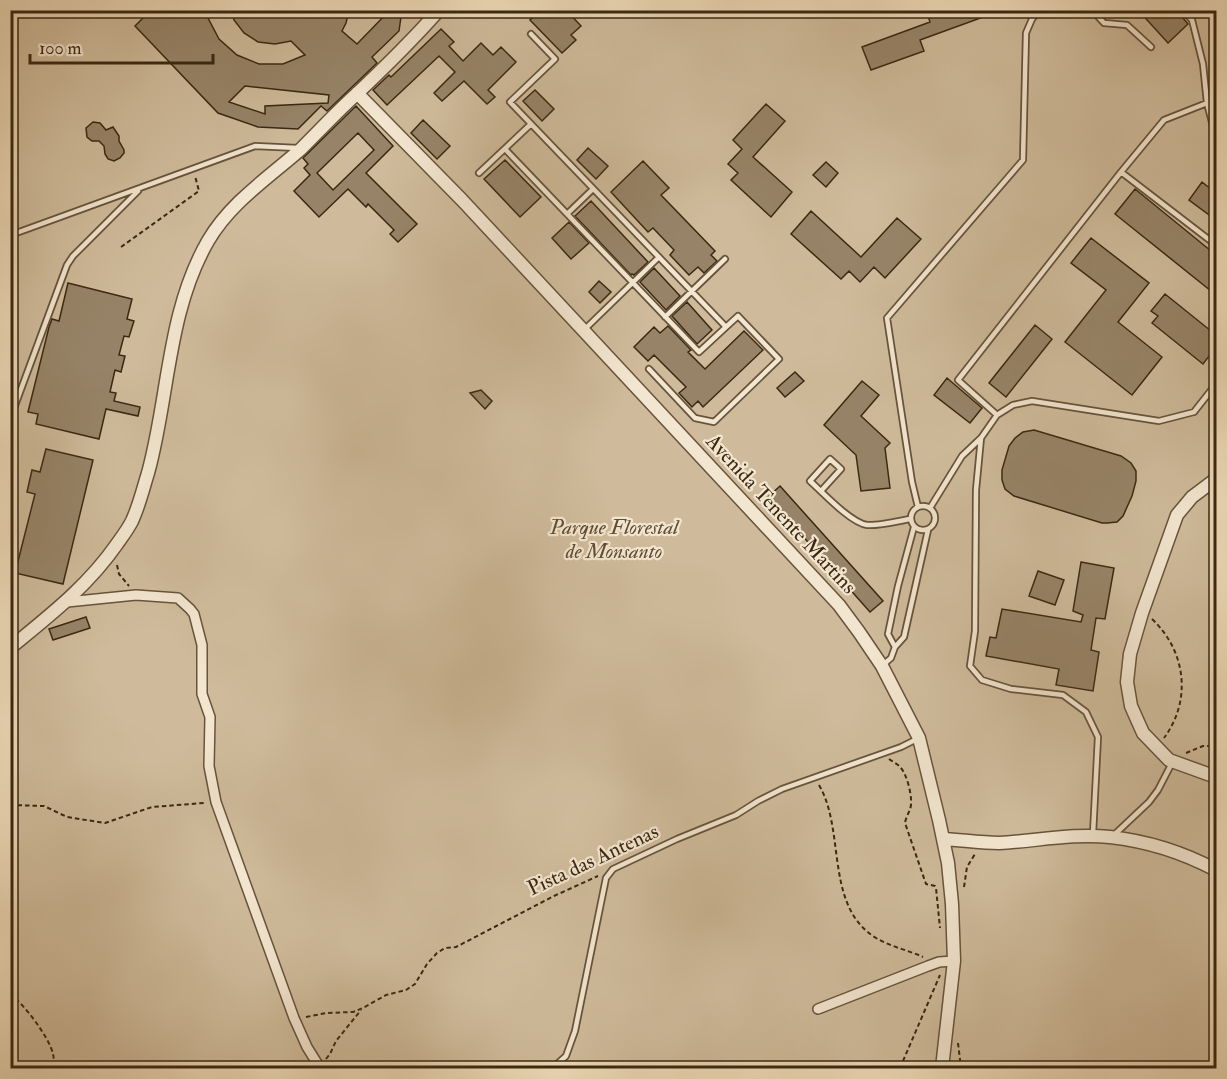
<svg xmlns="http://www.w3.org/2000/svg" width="1227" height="1079" font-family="'IM FELL Double Pica',serif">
  <rect width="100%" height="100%" fill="#edd9b7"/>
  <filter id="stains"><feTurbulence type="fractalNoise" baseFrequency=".00333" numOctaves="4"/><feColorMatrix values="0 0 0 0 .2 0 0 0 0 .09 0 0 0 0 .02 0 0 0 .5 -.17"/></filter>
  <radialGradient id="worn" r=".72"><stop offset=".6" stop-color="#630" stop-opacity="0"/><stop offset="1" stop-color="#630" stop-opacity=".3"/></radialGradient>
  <!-- green -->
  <path fill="#cfbb9b" stroke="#847256" stroke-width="1.5" d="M10,11H1216V1068H11Z"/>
  <!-- building -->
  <path fill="#978468" stroke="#3a2812" stroke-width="1.5" fill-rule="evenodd" d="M151,10H207L208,18L219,39L237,55L259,64H283L305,55L291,41L275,44L258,42L244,33L234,20L231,10H349L346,23L342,31L357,44L390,10H402L399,31L372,57L377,63L327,111L321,106L298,129L258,127L218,113L135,26ZM245,86L329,95L328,103L265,106V114L229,102Z
    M540,10H548L554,17L560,10H566L581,26L571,35L576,40L562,53L530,20Z
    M926,10H997V12L920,40L924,51L871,70L862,47L930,22Z
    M1138,10H1176L1188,24L1168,43Z
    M441,29L454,42L449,46L463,61L481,43L493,55L501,47L516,62L488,90L495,97L487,104L464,81L442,101L434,93L455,72L439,56L387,105L373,90L389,75L391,77Z
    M535,90L554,109L542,121L523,101Z
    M766,104L785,121L753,157L792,192L771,217L731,180L738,173L728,164L742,149L733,140Z
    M356,106L393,146L366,173L417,224L398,242L390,234L394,230L368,204L366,207L348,189L319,217L294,191L310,175L304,168L308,164L303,158ZM358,133L374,150L333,190L317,173Z
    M423,120L450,146L437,159L411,133Z
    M93,122L100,123L106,130L113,127L119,136V141L124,150V153L120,158L114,161L108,159L105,154L104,146L99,141H92L87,137L86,128Z
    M588,148L608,166L596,179L577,160Z
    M505,160L541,197L520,217L484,179Z
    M643,161L669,188L661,195L715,251L711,255L717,261L704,273L698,267L689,275L670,255L674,250L653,228L648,232L611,192Z
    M826,162L838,173L826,187L813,175Z
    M1202,182L1216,193V220L1189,200Z
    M1135,189L1216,255V295L1115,214Z
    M591,201L648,262L634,275L632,274L631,275L575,216Z
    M811,211L861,257L897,218L921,239L885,278L874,267L860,282L849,271L841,279L791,234Z
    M569,222L589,243L571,259L552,238Z
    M1091,238L1149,283L1118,322L1162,357L1132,395L1065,342L1106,290L1071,263Z
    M654,268L680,296L666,310L640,282Z
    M599,281L611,292L600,303L589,292Z
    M68,283L132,299L127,319L134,321L129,337L124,336L119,355L125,356L121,372L115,370L110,392L116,393L114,401L140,407L138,416L106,409L99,439L36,424L38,414L28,412L49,327L52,319L59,321Z
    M1165,294L1216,335V347L1203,364L1152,323L1158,316L1151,311Z
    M687,302L712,330L697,344L672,316Z
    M1035,325L1052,339L1006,397L989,383Z
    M668,326L691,350L688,352L705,369L744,331L763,350L703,407L698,401L692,407L679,393L686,387L654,355L648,361L634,347L654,327L660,333Z
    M795,372L804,381L785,397L777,388Z
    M947,378L982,408L970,423L934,395Z
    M862,381L879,395L861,416L890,443L885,448L890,488L861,491L856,455L824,425Z
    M481,390L492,401L485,409L470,393Z
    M1034,430L1121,456L1131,463L1136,471V481L1132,496L1123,516L1117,522L1107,523H1102L1014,496L1005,489L1002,480V470L1009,446L1015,438L1023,432Z
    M46,449L93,460L63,584L15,573L35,494L27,492L32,470L40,472Z
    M780,486L883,601L870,612L768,497Z
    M1081,562L1114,568L1105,619L1096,618L1091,650L1099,652L1093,691L1056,685L1059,669L986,656L990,637L996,638L1002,609L1081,622L1083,615L1073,611Z
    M1038,571L1064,580L1055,605L1029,596Z
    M86,617L90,628L53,640L49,629Z"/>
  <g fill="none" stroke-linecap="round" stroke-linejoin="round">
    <!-- service casing -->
    <g stroke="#67543b" stroke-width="8">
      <path id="service" d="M1092,10L1104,23L1127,25L1151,47
        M1183,10L1192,20L1203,64L1207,103L1214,130L1216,134
        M10,14L11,10
        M505,149L699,352L726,327L510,102L555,59L531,34
        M1121,172L1164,120L1207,103
        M479,173L531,124
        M567,214L593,189
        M10,232H19L52,220L255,146L298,148
        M665,317L725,259
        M584,330L659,257
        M649,369L695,418L714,422L779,359L738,316L726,327
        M997,415L958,380L1121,172L1216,245
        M10,419L67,265L73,256L138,191
        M821,491L841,469L830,459L810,481C822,492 851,523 867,525C878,526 899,521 910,519
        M911 518a12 12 0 1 1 24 0a12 12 0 1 1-24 0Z
        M918,507L912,482L887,318L1023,160L1026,33L1032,19L1039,10
        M930,508L962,456L981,438
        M914,527L898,586L888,634L895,647L904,637L928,530
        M884,664L891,658L895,647
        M1093,834L1098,737L1086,712L1063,695L1011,689L982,680L970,666L975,631L976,490L981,438L997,415L1013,405L1032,401L1159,421L1194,412L1216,384
        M1114,835L1149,802L1158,790L1172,763
        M549,1068L555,1066L566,1056L575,1031L606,878L613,869L677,839L736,815L758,801L782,789L901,747L919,738"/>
    </g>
    <!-- minor casing -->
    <g stroke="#67543b" stroke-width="12">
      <path id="minor" d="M67,602L136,595L178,598L190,609L194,614L202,645V694L210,717L209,766L216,802L294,1018L307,1047L320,1068
        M818,1009L928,966L939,962L954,961"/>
    </g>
    <!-- tertiary casing -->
    <g stroke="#67543b" stroke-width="15">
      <path id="tertiary" d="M357,93L462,200L839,605L859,632L882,666L919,738L939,820L948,863L952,904L954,961L942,1068
        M1216,480L1212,482L1192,497L1177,515L1142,613L1130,654L1127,682L1131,706L1143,733L1169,760L1216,777
        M10,648C50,615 87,587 117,544C122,537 128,529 132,521C139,506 143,489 148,473C169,397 167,312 208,241C230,203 268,178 301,149C317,133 333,116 349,101C380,72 411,42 439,10
        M944,839C962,840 981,843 999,843C1036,841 1074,833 1110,837C1146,841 1184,853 1216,870"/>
    </g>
    <!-- path -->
    <path stroke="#3a2812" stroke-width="2" stroke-dasharray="4.5 3" stroke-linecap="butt" d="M121,247L199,191L195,176
      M117,565L119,574L129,586
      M1152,619C1186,651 1192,700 1164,738
      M1186,753L1203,746H1216
      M889,759C893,762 898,764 901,768C907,775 912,795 911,805C910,812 906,816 905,823L926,884L935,886L936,888L940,928
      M819,785C846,831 824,906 876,938C891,947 908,950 923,957
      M10,805L44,806L67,817L105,823L152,807L204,803
      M964,887L967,867L975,854
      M10,994C24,1004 49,1037 53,1054C54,1058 54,1064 54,1068
      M306,1017L326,1013L353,1012L363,1008L386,995L406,990L415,984L427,964L437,953L445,948L456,947L554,896L598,876
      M958,1043L961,1068
      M326,1059L330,1054L336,1041L361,1010
      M900,1068L940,975"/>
    <!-- service -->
    <use href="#service" stroke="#f3e6d0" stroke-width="4.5"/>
    <!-- minor -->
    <use href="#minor" stroke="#f3e6d0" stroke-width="9"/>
    <!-- tertiary -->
    <use href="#tertiary" stroke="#f3e6d0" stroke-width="12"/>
  </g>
  <g text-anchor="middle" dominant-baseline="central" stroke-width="4.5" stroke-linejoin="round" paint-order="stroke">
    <!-- street labels -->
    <g font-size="21" fill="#3a2812" stroke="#f3e6d0">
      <text transform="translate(781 514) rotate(47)">Avenida Tenente Martins</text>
      <text transform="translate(593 860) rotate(-25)">Pista das Antenas</text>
    </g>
    <!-- park labels -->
    <g font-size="21" font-style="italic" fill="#5f4d34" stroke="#f3e6d0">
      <text x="614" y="527">Parque Florestal<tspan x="614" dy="24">de Monsanto</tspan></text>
    </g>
  </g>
  <!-- margin -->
  <rect width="1227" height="1079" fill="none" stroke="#edd9b7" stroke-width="36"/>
  <rect x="12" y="12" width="1203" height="1055" fill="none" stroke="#3a2812" stroke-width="3"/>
  <rect x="18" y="18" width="1191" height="1043" fill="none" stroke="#3a2812" stroke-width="1.5"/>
  <!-- scale -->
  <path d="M30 54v9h183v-9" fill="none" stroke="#3a2812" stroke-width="3"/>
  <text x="39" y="54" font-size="18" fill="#3a2812" stroke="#f3e6d0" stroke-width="4.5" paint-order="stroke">100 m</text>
  <rect width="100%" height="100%" filter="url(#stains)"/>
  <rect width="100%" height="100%" fill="url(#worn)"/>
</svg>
